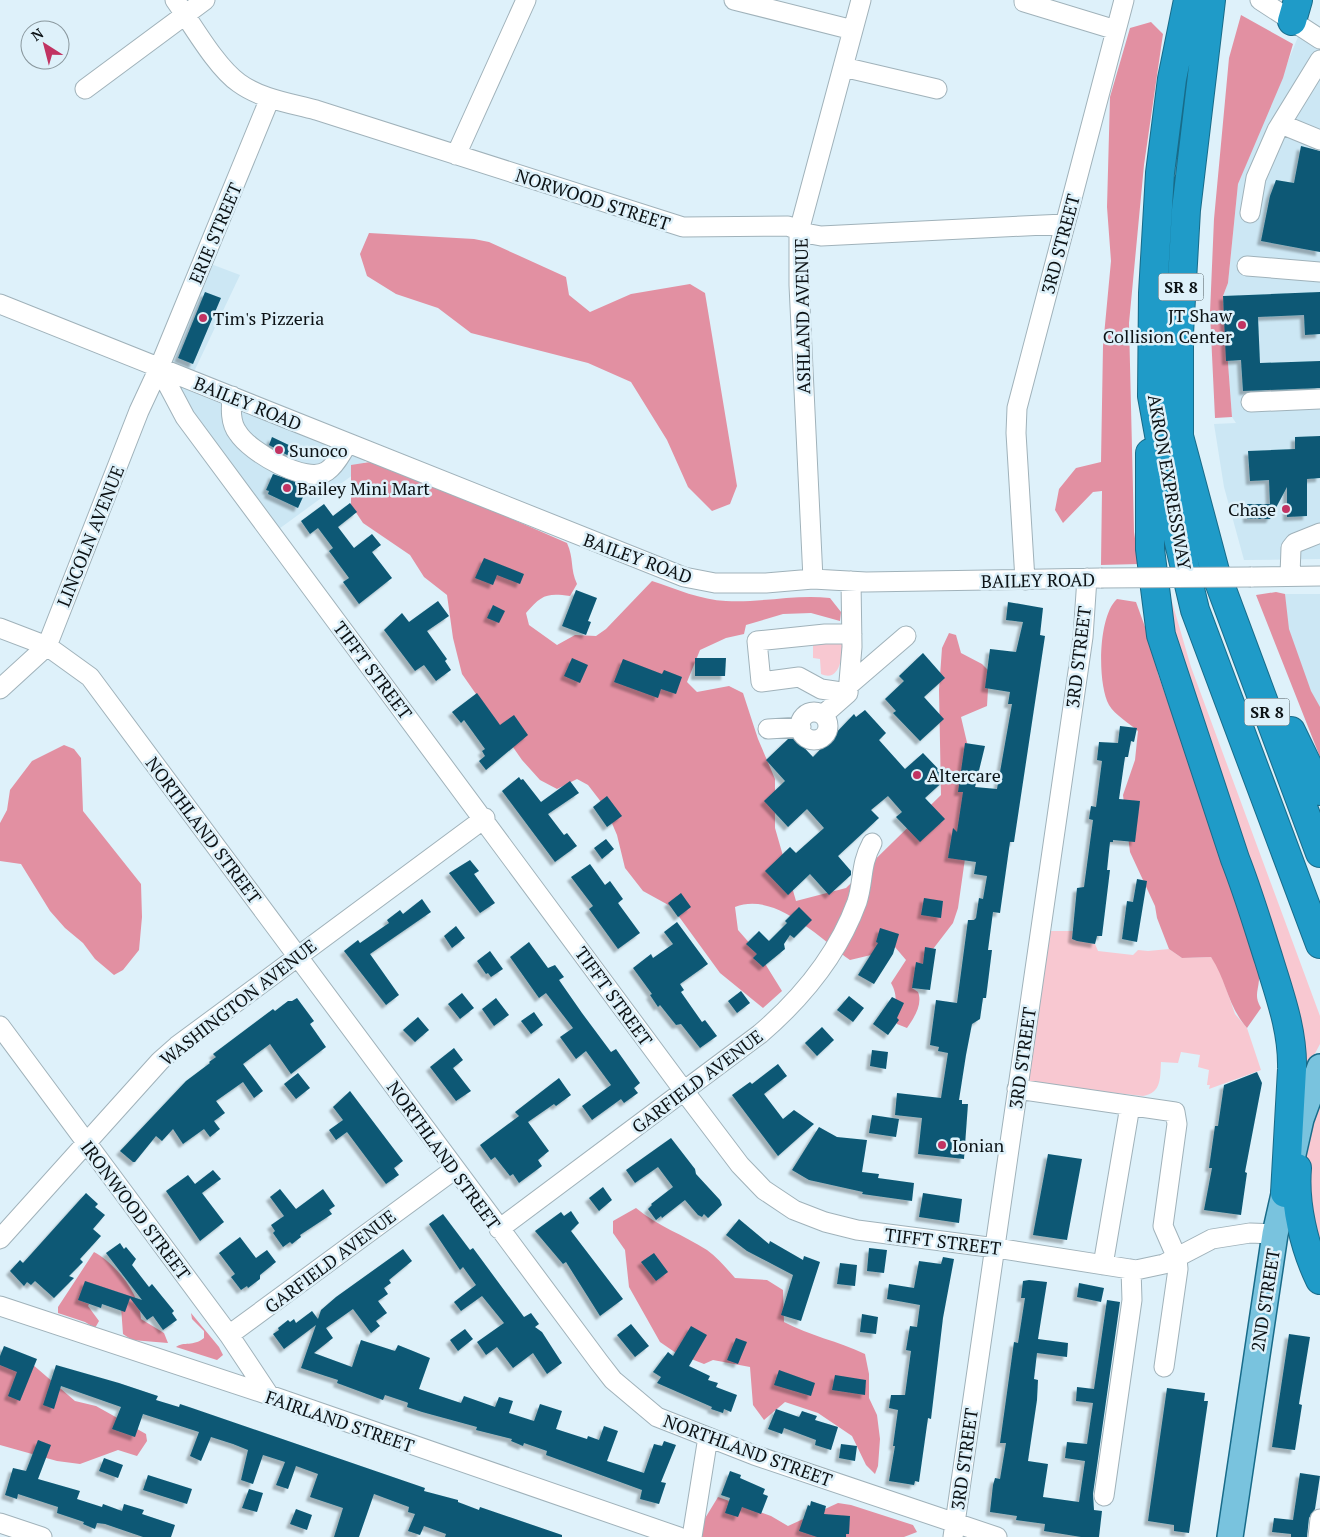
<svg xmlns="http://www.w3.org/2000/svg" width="1320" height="1537" font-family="'PT Serif',serif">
  <defs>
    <filter id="shadow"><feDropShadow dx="-4" dy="4" stdDeviation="1" flood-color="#0004"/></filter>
  </defs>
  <rect width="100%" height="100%" fill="#def1fa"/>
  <!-- built -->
  <path fill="#cce7f4" d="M1302,27L1320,39V559L1244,560L1224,487L1214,424L1236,423L1232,417L1223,296L1228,283L1238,184Z
    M203,261L240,275L190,380L370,452L361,469L272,534L159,368Z
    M1285,594H1320V712L1281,624Z"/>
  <!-- green -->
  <path fill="#f8c8d1" d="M1158,554L1191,667L1320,1016V1044L1305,1072L1171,648Z
    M844,641C842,654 841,683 821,674L820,659L813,658V643Z
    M1048,931H1073L1072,939L1095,944L1098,951L1133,955L1138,950L1148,951L1169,949L1182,958L1211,957L1219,968L1235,1014L1247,1028L1261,1070L1209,1089L1210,1085H1207L1209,1070L1198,1067L1200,1055L1181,1052L1178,1063L1161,1062C1160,1077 1162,1093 1143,1096L1034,1084L1028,1079Z
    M1320,1088V1263L1304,1161Z"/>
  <!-- forest -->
  <path fill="#e290a2" d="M1241,15L1293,44L1283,78L1238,184L1228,283L1223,296L1232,417L1215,418L1210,313L1214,219L1229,58Z
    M1151,22L1163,34L1144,165L1129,323L1134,532L1139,564L1101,565L1102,491L1093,492L1063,523L1055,510L1059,489L1076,468L1101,462L1103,346L1111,261L1107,207L1110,97L1130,28Z
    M369,233L474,239L489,242L566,277L569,295L590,312L631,294L690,284L705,293L737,486L730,504L712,511L688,487L667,440L631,382L588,363L471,333L438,308L396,294L367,276L360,254Z
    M370,462L384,463L567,543C574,558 570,569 577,584L570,596C546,593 542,595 526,613L529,625L557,645L575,635L596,636L606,629L652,581C676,589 701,600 726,601C761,603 795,594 830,598L841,612L840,621L811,613L783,614L746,625L744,634L726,638L700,650L687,682L697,692L729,686L743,693L758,739L775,779V828L796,901L846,888L941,795L939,690L942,648L949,633L956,635L961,653L982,664L989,671L987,706L961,717L976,781L958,908L953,923L930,953L912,988L918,992C923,1004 914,1018 907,1028L897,1024C891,1008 901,1001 891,983L906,960L889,940L871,955L850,960C819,938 775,891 735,907L738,930L759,954L782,991L763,1008L720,973L672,907L643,891L625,868L617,835L605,807L588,785L577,779L557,789L540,780L522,760L462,674L453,638L447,595L424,577L410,555L363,523L351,505V465Z
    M1276,592L1285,594L1289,629L1311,691L1320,707V757L1256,595Z
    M1117,599L1136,602L1153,649L1158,674L1255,950C1256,960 1260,971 1259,980C1258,992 1254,996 1261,1008L1247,1028C1227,1005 1227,981 1211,957L1182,958L1169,949L1157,918L1155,906L1130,852L1123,795L1135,760L1138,731C1129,723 1115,715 1109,705C1097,683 1098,616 1117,599Z
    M64,745L74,749L81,758L83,811L141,884L142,917L139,950L123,970L114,975L95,959L83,943L65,928L50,911L21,864L0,861V823L7,810L10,790L32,761Z
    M636,1208C657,1226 684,1235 707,1250C718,1258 727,1269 735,1278L767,1280L783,1290L784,1322C810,1336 838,1341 865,1354L869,1374V1398L877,1415L880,1439L878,1466L875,1474L866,1465L852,1436L818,1413L785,1402L764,1420L753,1405L750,1367L713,1360L704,1364L676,1353L660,1342L629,1287L625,1250L613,1233V1221Z
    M94,1252C116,1264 140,1294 141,1319L164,1333L168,1343L132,1340L123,1334L120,1293L85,1282L79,1300L89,1304L88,1306L99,1321L95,1328L85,1322L58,1313V1307Z
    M191,1313L219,1347L223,1355L217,1360L176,1347C184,1341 193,1347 204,1338V1331L192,1319Z
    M0,1359L32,1364L75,1401L96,1406L146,1434L147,1441L137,1456L118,1450L80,1464L57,1461L0,1445Z
    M718,1497L771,1516L788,1526L838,1503L851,1505L913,1525L917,1532L904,1537H701L704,1520Z"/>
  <!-- building -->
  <path fill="#0b5974" filter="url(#shadow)" d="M1301,146L1320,151V252L1261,241L1270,196L1276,180L1294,183Z
    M205,292L221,298L193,364L178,358Z
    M1320,292V334L1305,335L1304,315L1258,317L1260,363L1320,361V388L1243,391L1241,360L1226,361L1223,296Z
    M1320,436V478L1307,479V516L1287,517V487L1270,519H1247V504H1270L1269,480L1250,481L1248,451L1295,449V437Z
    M272,437L293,447L289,456L269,445Z
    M273,474L308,486L298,508L268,494L269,491L266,490Z
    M350,503L357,512L338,527L354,548L372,534L381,545L372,552L392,578L359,604L343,582L349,578L329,551L333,548L318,528L310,534L301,521L324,504L333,516Z
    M484,558L524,574L520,584L497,575L493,585L475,578Z
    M576,590L597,598L588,621L591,622L586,635L562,626Z
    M438,601L449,616L427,631L447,659L445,661L451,670L436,681L424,665L415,671L384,630L402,613L409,622Z
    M1008,602L1043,608L1040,635L1045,636L1014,842H1010L1000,913L993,912L988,950H992L986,998H983L980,1019L972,1024L966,1055L959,1100H962V1104H968L964,1159L918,1154L922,1118L895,1115L897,1093L941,1098L948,1053L938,1051L939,1047L930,1045L936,1000L957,1003L968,920H974L976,918L979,898L983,899L987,876L974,874L976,862L948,858L953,828L957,832L963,792H958L965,743L985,746L975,787L997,789L1012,704H1008L1010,692L985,688L990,649L1016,652L1023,622L1006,620Z
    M493,605L505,611L499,623L487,618Z
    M923,653L945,678L924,697L944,719L920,741L893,713L896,711L885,699L904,681L899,676Z
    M572,658L588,665L580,683L564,676Z
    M695,658H726L725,676H695Z
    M623,659L662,674L664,670L682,677L676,694L661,689L658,698L614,682Z
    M477,693L500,725L514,715L528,735L486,770L479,761L485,756L482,751L485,749L464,720L461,723L452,712Z
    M865,710L886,733L879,740L905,769L923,753L947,778L925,798L945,819L920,842L896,817L902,812L888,796L871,810L879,818L838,856L851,871V875L829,895L810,874L788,895L765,871L790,847L796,853L824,828L807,809L788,827L764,801L785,781L766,760L788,739H796L813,757L854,714L856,717Z
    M1120,726L1137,728L1134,742L1131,741L1128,757H1125L1119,799L1140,801L1135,842L1113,840V842H1110L1107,870H1110L1102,936H1097L1095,944L1077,941L1072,939L1077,888L1084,887L1093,820L1089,819L1091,806L1096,807L1102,761L1097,760L1099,742L1118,743Z
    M519,777L521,780L523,779L541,802L570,781L579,793L548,814L564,835L567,833L577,846L555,862L502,791Z
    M607,796L622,816L607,827L593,807Z
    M606,839L614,849L602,859L594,848Z
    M470,860L479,871L474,874L495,903L480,913L449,873Z
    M590,864L605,885L610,881L623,899L618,903L640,933L618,949L589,909L593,906L571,877Z
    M1137,879L1147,881L1137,942L1122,939L1127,901L1133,902Z
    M681,893L691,907L678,917L668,903Z
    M924,898L943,901L941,918L921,915Z
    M422,899L431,912L370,954L399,995L386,1005L344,951L358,940L360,943L389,923L387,920L400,910L403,914Z
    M799,907L812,920L794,938L790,935L784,944L785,949L763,967L753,958L757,954L746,944L759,931L769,941L787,923L785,921Z
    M677,922L708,964L680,984L684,990L681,992L702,1022L705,1020L717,1036L700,1048L681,1024L676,1025L660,1005L658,1007L650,995L652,994L633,968L651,954L653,958L673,944L664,932Z
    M456,926L465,938L452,948L444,936Z
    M880,928L899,934L893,954L874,984L858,975L878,943L876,942Z
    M529,942L548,968L555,965L564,977L559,980L582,1013L611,1052L616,1049L640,1083L634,1088L638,1093L624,1103L621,1099L592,1120L582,1106L611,1085L586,1051L576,1059L560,1037L573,1028L546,993L539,998L510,957Z
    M925,947L936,949L930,990L912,988L916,962L923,964Z
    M490,951L503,969L491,977L488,973L486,974L477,961Z
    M741,991L750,1003L737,1013L728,1001Z
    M462,993L474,1008L460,1019L448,1004Z
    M849,996L864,1008L853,1022L837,1010Z
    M892,997L904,1003L897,1018L899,1020L888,1035L873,1024Z
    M297,998L314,1021L310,1024L326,1047L291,1074L270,1044L243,1064L263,1091L254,1098L243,1082L216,1101L225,1113L214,1121L220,1129L210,1137L204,1129L183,1144L173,1129L162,1141L156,1136L135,1162H133L120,1151L186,1081L210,1063L209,1062L216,1057L213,1054L273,1009L275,1011L288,1001H292Z
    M496,998L509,1015L494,1026L482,1009Z
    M534,1012L543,1025L531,1034L521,1021Z
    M418,1017L429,1030L415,1042L403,1030Z
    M822,1027L834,1040L817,1056L805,1043Z
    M454,1048L463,1060L453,1068L471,1091L456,1101L430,1067Z
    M872,1050L888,1052L886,1069L870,1066Z
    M778,1064L787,1076L764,1094L783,1119L794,1110L814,1124L778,1156L732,1095L750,1082L752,1084Z
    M1257,1072L1262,1083L1245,1172L1247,1173L1241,1215L1204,1210L1212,1168H1209L1215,1126H1218L1224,1085Z
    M298,1073L310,1088L296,1099L284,1084Z
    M559,1078L571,1095L556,1106L554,1104L528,1122L549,1151L538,1160L542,1166L519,1183L513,1174L510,1176L495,1157L491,1160L480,1145L519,1116L515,1112Z
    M350,1091L403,1161L394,1168L399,1175L386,1184L347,1132L336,1140L329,1130L343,1120L333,1107Z
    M872,1115L899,1119L896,1137L869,1133Z
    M819,1127L837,1137L867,1140L862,1172L879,1174L878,1178L914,1183L912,1201L862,1194L863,1192L809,1180L792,1170Z
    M671,1138L695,1169L696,1174L720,1200L722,1205L708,1218L704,1214L702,1217L698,1215L685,1200L662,1218L661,1216L656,1220L648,1209L652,1205L651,1204L673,1187L658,1167L635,1183L626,1170Z
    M1048,1154L1082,1159L1067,1240L1033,1235Z
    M213,1170L221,1179L202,1193L224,1222L200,1241L166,1191L188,1175L195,1184Z
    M603,1187L612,1200L599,1211L589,1198Z
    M280,1189L296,1209L323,1189L335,1206L329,1210L332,1214L300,1235L301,1237L292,1244L290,1242L283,1247L273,1233L275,1231L271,1225L284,1216L270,1197Z
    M86,1193L98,1204L95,1207L105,1215L93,1229L101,1236L80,1259L83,1262L69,1276L74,1278L54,1298L35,1281L31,1285L27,1282L24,1286L10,1271L20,1260L23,1263Z
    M923,1193L962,1199L959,1223L919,1217Z
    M571,1211L579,1223L571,1231L623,1299L600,1316L566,1262L563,1264L535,1231L561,1212L564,1216Z
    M443,1214L470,1250L473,1248L524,1317L531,1313L539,1324L535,1327L542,1332L562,1363L547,1374L533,1353L513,1368L497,1347L486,1355L477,1342L504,1323L482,1296L461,1311L454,1302L476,1285L463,1267L460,1270L429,1224Z
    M739,1219L769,1244L770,1241L803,1260L804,1256L820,1262L801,1321L781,1315L793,1275L747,1251L726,1235Z
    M240,1237L256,1258L267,1250L276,1262L260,1275V1279L248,1288L247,1286L241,1290L231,1277L235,1274L219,1253Z
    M120,1243L124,1249L126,1247L136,1259L132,1265L149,1287L152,1284L174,1311L172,1313L177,1320L163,1330L153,1316L147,1320L130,1298L125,1312L102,1304L101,1308L78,1300L85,1281L142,1300L106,1253Z
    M869,1248L887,1250L884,1273L867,1271Z
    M403,1249L412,1261L389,1280L391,1283L384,1288L388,1294L378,1301L387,1313L376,1321L380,1326L371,1333L353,1309L326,1328L333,1338L314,1353L352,1367L361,1340L395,1351L398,1345L413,1351L430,1358L419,1389L461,1403L464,1396L495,1407L499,1397L513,1401L509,1413L534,1421L540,1404L562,1411L556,1429L587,1439L588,1436L599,1440L604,1426L618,1431L607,1461L644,1473L654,1444L662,1446L664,1441L676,1445L661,1482L666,1483L659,1504L640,1499L642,1490L546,1455L547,1451L524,1443L523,1446L511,1441L512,1439L476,1430L477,1427L422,1412L407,1407L408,1403L406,1402L385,1395L383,1400L337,1383L338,1380L301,1368L316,1325L284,1349L273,1334L279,1330L278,1328L288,1320L290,1322L294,1319L296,1323L312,1311L318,1319L321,1310L336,1297Z
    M654,1253L668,1272L656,1281L641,1262Z
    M943,1257L954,1259L943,1318L931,1419L928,1418L919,1482L915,1481L914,1485L889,1481L895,1446H893L898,1410L889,1408L891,1395H905L911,1351L906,1350L910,1326L917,1327L920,1305L887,1299L889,1284L914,1288L919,1261L941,1264Z
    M840,1263L857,1265L855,1286L837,1284Z
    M1029,1280L1047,1282L1038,1339L1068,1343L1067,1357L1037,1353L1034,1379L1038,1380L1037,1400L1028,1461L1048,1464L1043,1497L1079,1502L1085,1461L1065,1458L1067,1442L1087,1444L1093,1403L1076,1401L1077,1387L1094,1389L1107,1300L1120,1302L1093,1494L1094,1510L1102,1511L1099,1537H1081L1044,1531L1045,1524L1016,1520L1017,1516L990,1512L993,1485L995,1478L1000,1479L1006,1443H1000L1014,1342L1018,1343L1025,1298H1021L1023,1281Z
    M1079,1283L1104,1288L1101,1302L1077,1297Z
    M862,1314L878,1317L876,1334L860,1332Z
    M631,1324L649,1346L635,1357L617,1335Z
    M691,1326L707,1335L689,1366L710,1376L708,1380L718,1383L716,1387L737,1395L731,1412L724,1409L723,1413L711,1409L712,1407L657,1383L661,1377L653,1372L668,1352L673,1356Z
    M465,1329L473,1339L458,1351L450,1340Z
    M1289,1334L1310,1337L1299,1404L1302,1405L1295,1450L1272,1447Z
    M736,1338L747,1342L738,1364L727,1360Z
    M4,1346L37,1359L20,1401L8,1396L17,1372L0,1365V1356Z
    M56,1365L119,1383L158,1396L156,1400L179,1407L180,1404L192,1408L425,1488L424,1491L458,1500V1502L479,1510L480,1507L562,1535V1537H445L446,1534L424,1526L420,1535L408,1531L415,1514L408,1512L409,1507L374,1494L359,1537H334L343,1508L310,1497L318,1474L296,1466L288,1489L276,1485L285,1462L263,1455L253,1484L241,1480L248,1450L233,1444L211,1437L201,1461L190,1456L199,1432L143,1414L135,1437L112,1429L121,1407L61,1386L54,1409L43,1405Z
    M779,1370L815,1383L811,1396L774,1385Z
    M835,1375L866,1380L865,1395L832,1390Z
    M1167,1388L1205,1393L1204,1401H1208L1189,1533L1174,1531V1525L1148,1521Z
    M776,1409L799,1417L802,1411L817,1416L815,1420L838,1427L831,1450L815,1445L816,1440L784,1428L782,1434L768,1429Z
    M38,1440L51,1445L38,1479L80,1491L77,1499L102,1507L103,1504L122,1511L124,1504L144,1510L142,1514L175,1525L171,1537H143L105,1524L97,1523L95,1529L83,1524L84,1522L57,1513L58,1507L18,1494L17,1499L5,1495L13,1468L26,1471Z
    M841,1444L857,1446L855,1461L839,1458Z
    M104,1458L123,1465L118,1478L99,1471Z
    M730,1471L741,1475L740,1478L765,1489L763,1494L768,1496L761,1514L742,1507L738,1517L725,1513L730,1498L721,1495Z
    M1300,1473L1320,1476L1315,1509L1309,1518L1307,1537H1291V1534L1272,1532L1274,1518L1293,1520Z
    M148,1475L192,1489L187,1504L143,1490Z
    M249,1489L263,1493L257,1512L242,1508Z
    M811,1501L826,1506L824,1514L850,1516L849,1534H846V1537H817L799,1531L808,1505L810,1506Z
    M296,1509L312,1515L307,1530L290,1524Z"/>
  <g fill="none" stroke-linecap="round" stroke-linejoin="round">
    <!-- minor casing -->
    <g stroke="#a0b2ba" stroke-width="21">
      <path id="minor" d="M175,0C192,24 216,67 239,83C261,99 290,103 316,110L683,227L788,226L805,233L821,236L1064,224
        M734,0L853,30
        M1024,0V2L1116,30
        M1260,0L1320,39
        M843,67L937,89
        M85,89L205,0
        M1281,124L1320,140
        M456,155L526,0
        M1250,213L1256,178L1277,130L1320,60
        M1247,266L1320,272
        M0,304L684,577L715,583H766L813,579L866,582L1101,578
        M159,368L185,417L684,1091L740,1165L764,1190L794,1210L825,1222L857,1230L996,1248L1136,1270L1164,1264L1212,1239L1250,1233L1275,1234
        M232,396C231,408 230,423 238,433C250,452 306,485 327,471C336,465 342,452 348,443
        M1251,402L1320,399
        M1290,575L1291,548L1295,543L1320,533
        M1251,577L1320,576
        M813,579L799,285V231L861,0
        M1025,580L1016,433L1017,408L1124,0
        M0,628L47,646L90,677L599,1362L613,1380L657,1417L754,1455L997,1537
        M849,685L906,636
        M0,689L47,646L139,411L159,368L270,98
        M848,693L821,689L799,677L761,682L757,641L825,634H852
        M800 726a14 14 0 1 1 28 0a14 14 0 1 1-28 0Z
        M823,715L848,693L852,647L851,581
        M768,729L801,727
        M0,1026L229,1335L269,1395
        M1017,1089L1175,1112L1177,1124L1163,1226L1177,1258L1178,1269L1164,1367
        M499,1229L760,1034C802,998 838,954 857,902C864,880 860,865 872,843
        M0,1239L160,1061L177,1046L485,818
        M1103,1265L1130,1106
        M0,1306L269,1395L679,1537
        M229,1335L455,1169
        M1104,1496L1132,1300L1131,1269
        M0,1523L42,1537
        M692,1537L708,1437
        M953,1537L1083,637L1087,578
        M1318,1537L1320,1519"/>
    </g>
    <!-- major casing -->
    <g stroke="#186b89" stroke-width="28">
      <path id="major" d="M1230,1537L1275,1234L1301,1119L1320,1067"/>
    </g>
    <!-- highway casing -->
    <g stroke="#186b89" stroke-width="30">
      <path id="highway" d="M1188,0L1172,79L1160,173L1153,293L1152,396L1177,534L1195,610L1320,944
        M1211,0L1186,210L1179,334V436L1215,571L1320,853
        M1292,21L1298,0
        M1150,453V549L1161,635L1235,859C1248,892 1258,926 1269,960C1280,996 1293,1031 1292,1069L1285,1193
        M1291,731L1320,791
        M1297,1168C1294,1204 1304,1247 1320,1280"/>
    </g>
    <!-- minor -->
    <use href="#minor" stroke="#fff" stroke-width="19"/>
    <!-- major -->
    <use href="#major" stroke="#79c3de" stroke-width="25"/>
    <!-- highway -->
    <use href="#highway" stroke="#1f9bc8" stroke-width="28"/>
    <!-- minor-bridge casing -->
    <g stroke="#a0b2ba" stroke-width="21" stroke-linecap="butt">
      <path id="minor-bridge" d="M1101,578L1251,577"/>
    </g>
    <!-- minor-bridge -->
    <use href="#minor-bridge" stroke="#fff" stroke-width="19"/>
  </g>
  <!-- markers -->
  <g fill="#c13362" stroke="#def1fa" stroke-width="2">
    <circle cx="203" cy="318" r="5"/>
    <circle cx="1242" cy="325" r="5"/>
    <circle cx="279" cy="450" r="5"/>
    <circle cx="287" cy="488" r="5"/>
    <circle cx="1286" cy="509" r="5"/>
    <circle cx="917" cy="775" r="5"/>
    <circle cx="942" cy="1145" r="5"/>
  </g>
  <g text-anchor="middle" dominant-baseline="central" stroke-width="5" stroke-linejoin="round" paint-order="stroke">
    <!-- shield labels -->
    <g fill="#def1fa" stroke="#4b555a" stroke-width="1">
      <rect x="1158.5" y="273.5" width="45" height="27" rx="4"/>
      <rect x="1244.5" y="698.5" width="45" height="27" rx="4"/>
    </g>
    <g font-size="16" font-weight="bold" fill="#0c1215">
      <text x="1181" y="287">SR 8</text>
      <text x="1267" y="712">SR 8</text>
    </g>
    <!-- street labels -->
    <g font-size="18" fill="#0c1215" stroke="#def1fa">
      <text transform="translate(593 199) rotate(18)">NORWOOD STREET</text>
      <text transform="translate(215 233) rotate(-67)">ERIE STREET</text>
      <text transform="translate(1060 244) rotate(-75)">3RD STREET</text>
      <text transform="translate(802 316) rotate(-91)">ASHLAND AVENUE</text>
      <text transform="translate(248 403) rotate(22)">BAILEY ROAD</text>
      <text transform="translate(1170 482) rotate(80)">AKRON EXPRESSWAY</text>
      <text transform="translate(90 536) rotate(-68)">LINCOLN AVENUE</text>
      <text transform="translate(638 558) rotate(20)">BAILEY ROAD</text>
      <text transform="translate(1038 580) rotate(-1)">BAILEY ROAD</text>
      <text transform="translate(1078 657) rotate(-83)">3RD STREET</text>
      <text transform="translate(373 670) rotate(53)">TIFFT STREET</text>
      <text transform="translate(204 830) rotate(53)">NORTHLAND STREET</text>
      <text transform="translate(614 996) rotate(54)">TIFFT STREET</text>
      <text transform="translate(238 1002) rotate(-38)">WASHINGTON AVENUE</text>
      <text transform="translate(1022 1058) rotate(-82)">3RD STREET</text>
      <text transform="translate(697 1081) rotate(-37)">GARFIELD AVENUE</text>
      <text transform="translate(444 1155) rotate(54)">NORTHLAND STREET</text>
      <text transform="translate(136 1210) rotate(53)">IRONWOOD STREET</text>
      <text transform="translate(943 1241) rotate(7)">TIFFT STREET</text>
      <text transform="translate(330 1261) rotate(-37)">GARFIELD AVENUE</text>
      <text transform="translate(1265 1300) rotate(-81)">2ND STREET</text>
      <text transform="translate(340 1421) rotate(19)">FAIRLAND STREET</text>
      <text transform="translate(748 1450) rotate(20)">NORTHLAND STREET</text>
      <text transform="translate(964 1459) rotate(-82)">3RD STREET</text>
    </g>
    <!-- poi labels -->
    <g font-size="18" fill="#0c1215" stroke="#def1fa" text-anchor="start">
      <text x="1232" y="315" text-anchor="end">JT Shaw<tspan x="1232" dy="21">Collision Center</tspan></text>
      <text x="213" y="318">Tim's Pizzeria</text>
      <text x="289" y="450">Sunoco</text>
      <text x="297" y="488">Bailey Mini Mart</text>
      <text x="1276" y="509" text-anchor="end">Chase</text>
      <text x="927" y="775">Altercare</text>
      <text x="952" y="1145">Ionian</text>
    </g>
  </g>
  <!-- north arrow -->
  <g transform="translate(45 45) rotate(324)"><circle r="24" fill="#def1fa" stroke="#8a989e"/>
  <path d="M0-4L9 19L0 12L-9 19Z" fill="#c13362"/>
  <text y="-8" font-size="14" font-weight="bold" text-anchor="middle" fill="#0c1215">N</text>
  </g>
</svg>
